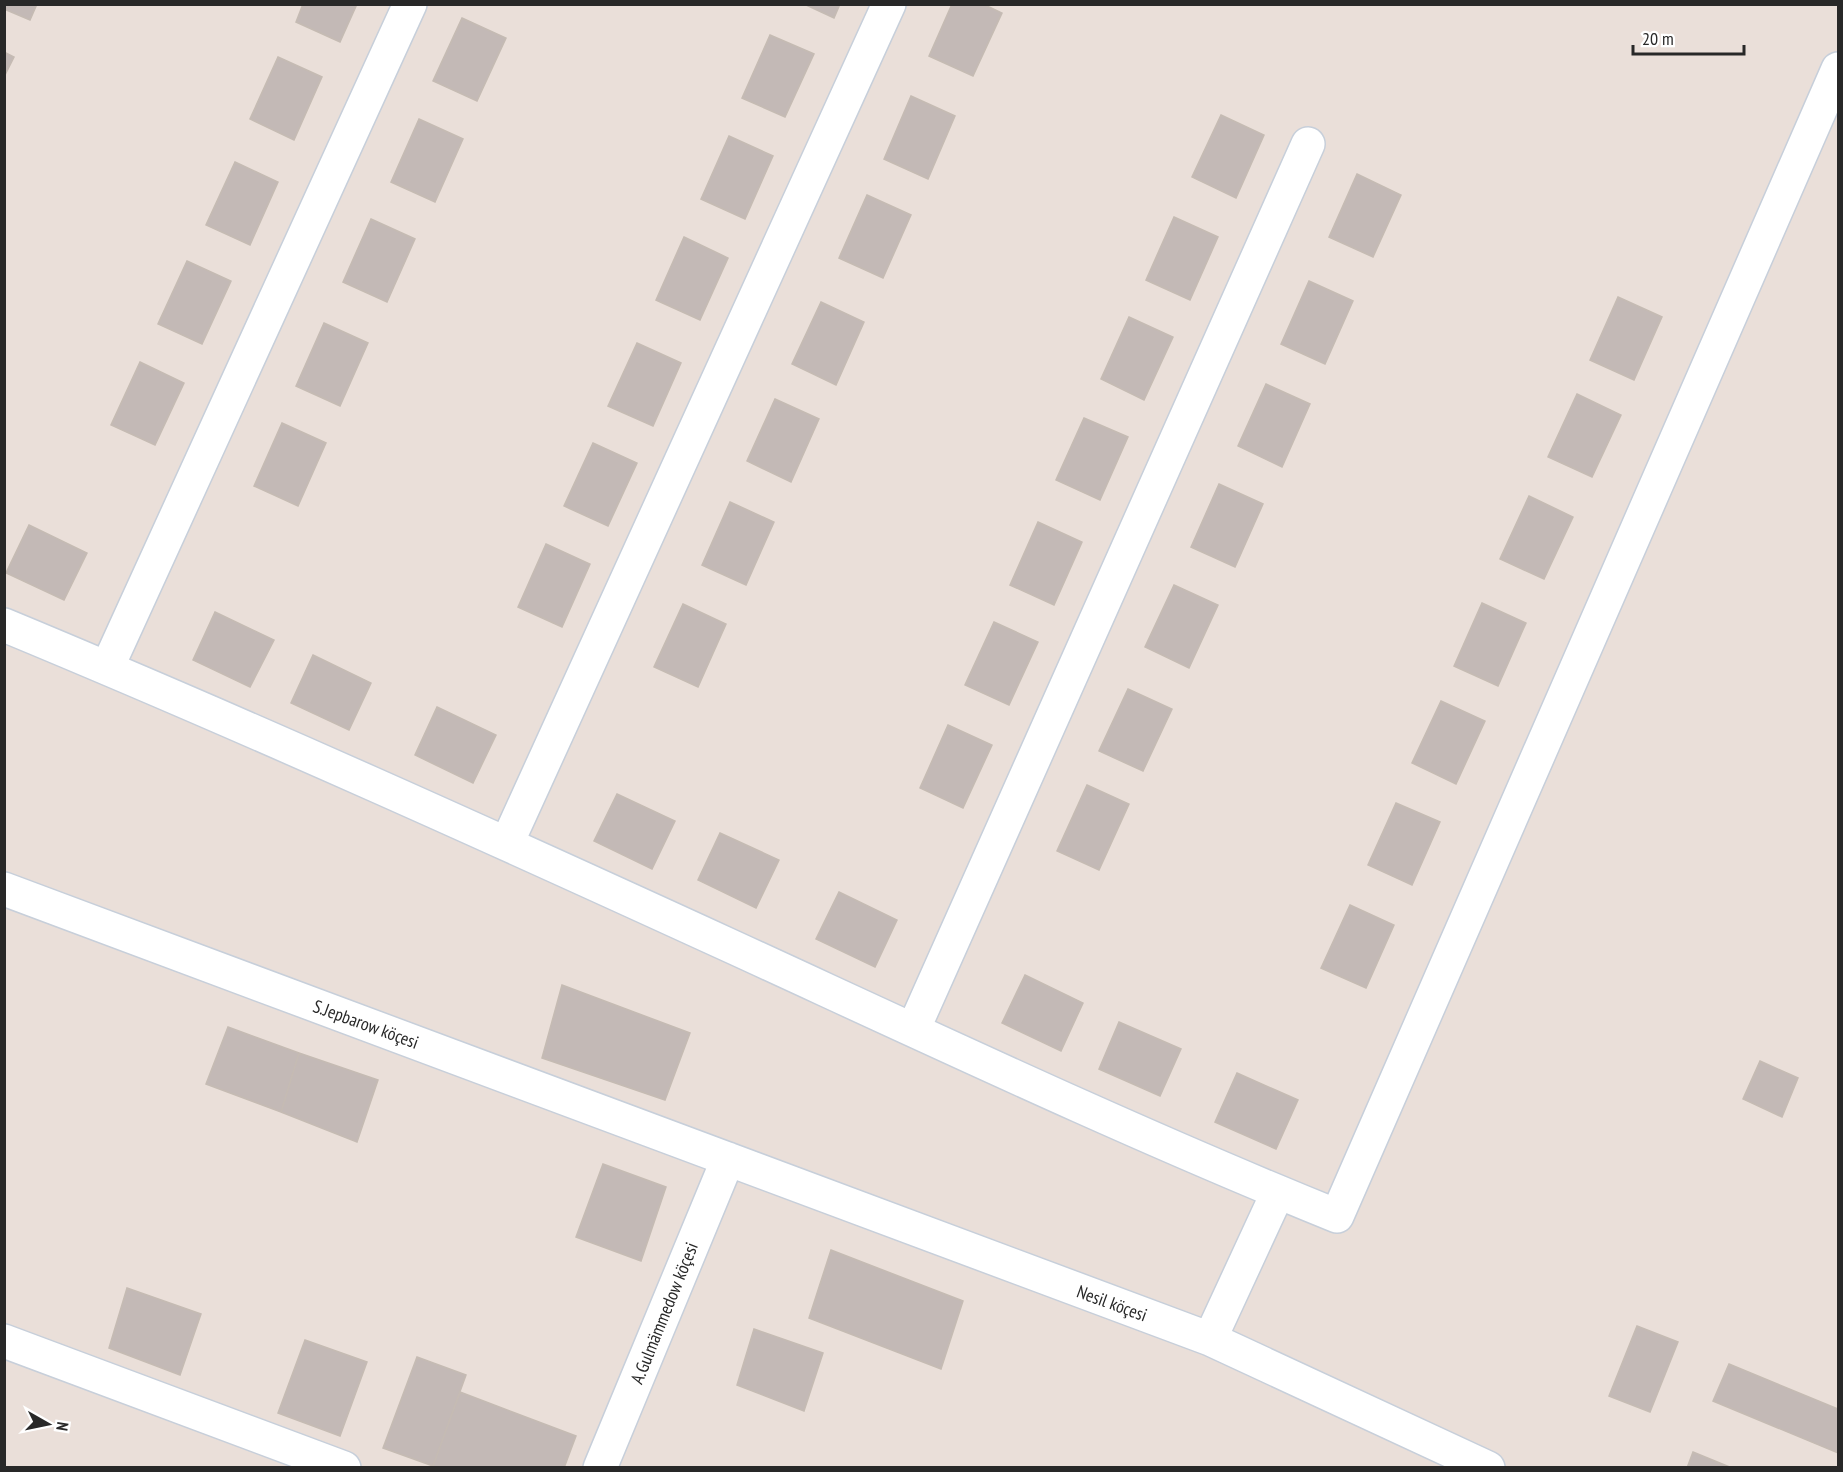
<svg xmlns="http://www.w3.org/2000/svg" width="1843" height="1472" font-family="'PT Sans Narrow',sans-serif">
  <rect width="100%" height="100%" fill="#eadfd9"/>
  <!-- building -->
  <path fill="#c3b9b6" stroke="#c5bbb3" stroke-width="1.5" d="M4,4H37L30,20L4,9Z
    M303,4H357L340,42L296,22Z
    M804,4H840L834,18Z
    M952,4H983L1002,13L973,76L929,56Z
    M462,18L506,38L477,101L433,81Z
    M770,35L814,54L785,117L742,98Z
    M4,52L14,57L4,77Z
    M278,57L322,77L294,140L250,119Z
    M911,96L955,116L928,179L884,159Z
    M1221,115L1264,135L1236,198L1192,177Z
    M419,119L463,139L435,202L391,182Z
    M729,136L773,156L745,219L701,199Z
    M235,162L278,182L250,245L206,225Z
    M1357,174L1401,195L1373,257L1329,237Z
    M867,195L911,215L883,278L839,258Z
    M1174,217L1218,237L1190,300L1146,280Z
    M371,219L415,239L387,302L343,282Z
    M684,237L728,258L700,320L656,300Z
    M187,261L231,281L202,344L158,324Z
    M1309,281L1353,301L1325,364L1281,344Z
    M1618,297L1662,317L1634,380L1590,360Z
    M821,302L864,322L836,385L792,364Z
    M1129,317L1173,337L1144,400L1101,379Z
    M324,323L368,343L340,406L296,386Z
    M637,343L681,363L653,426L608,406Z
    M140,362L184,383L155,445L111,425Z
    M1266,384L1310,404L1282,467L1238,446Z
    M1577,394L1621,415L1592,477L1548,457Z
    M775,399L819,419L791,482L747,461Z
    M1084,418L1128,437L1100,500L1056,480Z
    M282,423L326,443L298,506L254,486Z
    M593,443L637,463L608,526L564,506Z
    M1219,484L1263,504L1235,567L1191,547Z
    M1529,496L1573,517L1544,579L1500,559Z
    M730,502L774,522L746,585L702,565Z
    M1038,522L1082,542L1054,605L1010,585Z
    M29,525L87,553L64,600L6,573Z
    M546,544L590,564L562,627L518,607Z
    M1174,585L1218,605L1189,668L1145,647Z
    M1482,603L1526,623L1498,686L1454,666Z
    M683,604L726,624L698,687L654,667Z
    M215,612L274,640L250,687L193,660Z
    M994,622L1038,642L1009,705L965,685Z
    M313,655L371,683L349,730L291,703Z
    M1128,689L1172,709L1143,771L1099,751Z
    M1441,701L1485,721L1456,784L1412,763Z
    M437,707L496,735L473,783L415,755Z
    M948,725L992,745L963,808L920,788Z
    M1087,785L1129,804L1099,870L1057,851Z
    M617,794L675,821L652,869L594,841Z
    M1396,803L1440,822L1412,885L1368,865Z
    M720,833L779,860L756,908L698,880Z
    M839,892L897,920L875,967L816,939Z
    M1350,905L1394,925L1366,988L1321,968Z
    M1025,975L1083,1003L1061,1051L1002,1023Z
    M562,985L690,1033L665,1100L542,1058Z
    M1119,1022L1181,1049L1160,1096L1099,1069Z
    M228,1027L299,1053L281,1112L206,1084Z
    M299,1053L378,1080L357,1142L281,1112Z
    M1760,1061L1798,1078L1782,1117L1743,1099Z
    M1237,1073L1298,1100L1276,1149L1215,1122Z
    M603,1164L666,1187L641,1261L576,1237Z
    M831,1250L963,1301L941,1369L809,1318Z
    M127,1288L201,1314L180,1375L109,1348Z
    M1637,1326L1678,1342L1650,1412L1609,1396Z
    M754,1329L823,1353L804,1411L737,1385Z
    M305,1340L367,1362L340,1436L278,1413Z
    M417,1357L466,1375L433,1466L383,1448Z
    M1729,1364L1838,1409V1453L1713,1401Z
    M460,1392L576,1436L564,1468H437L433,1466Z
    M1693,1452L1732,1468H1687Z"/>
  <g fill="none" stroke-linecap="round" stroke-linejoin="round">
    <!-- minor casing -->
    <g stroke="#c7cfda" stroke-width="36">
      <path id="minor" d="M4,625C250,727 493,837 735,948C935,1040 1134,1134 1337,1216L1838,69
        M107,668L410,4
        M507,843L889,4
        M4,889L1210,1339L1488,1468
        M913,1030L1308,144
        M1210,1339L1278,1192
        M4,1341L344,1468
        M600,1468L728,1159"/>
    </g>
    <!-- minor -->
    <use href="#minor" stroke="#fff" stroke-width="33"/>
  </g>
  <g text-anchor="middle" dominant-baseline="central" stroke-width="6" stroke-linejoin="round" paint-order="stroke">
    <!-- street labels -->
    <g font-size="18" fill="#282828" stroke="#fff">
      <text transform="translate(366 1024) rotate(20)">S.Jepbarow köçesi</text>
      <text transform="translate(1112 1303) rotate(20)">Nesil köçesi</text>
      <text transform="translate(664 1313) rotate(-68)">A.Gulmämmedow köçesi</text>
    </g>
  </g>
  <!-- border -->
  <rect width="1843" height="1472" fill="none" stroke="#282828" stroke-width="12"/>
  <!-- north arrow -->
  <g transform="translate(48 1424) rotate(99)" stroke="#ffffff" stroke-width="4.5" paint-order="stroke">
  <path d="M0-4.5L10 22L0 15L-10 22Z" fill="#282828"/>
  <text y="-9" font-size="16" font-weight="bold" text-anchor="middle" fill="#282828">N</text>
  </g>
  <!-- scale -->
  <path d="M1633 45v9h111v-9" fill="none" stroke="#282828" stroke-width="3"/>
  <text x="1642" y="45" font-size="18" fill="#282828" stroke="#ffffff" stroke-width="4.5" paint-order="stroke">20 m</text>
</svg>
